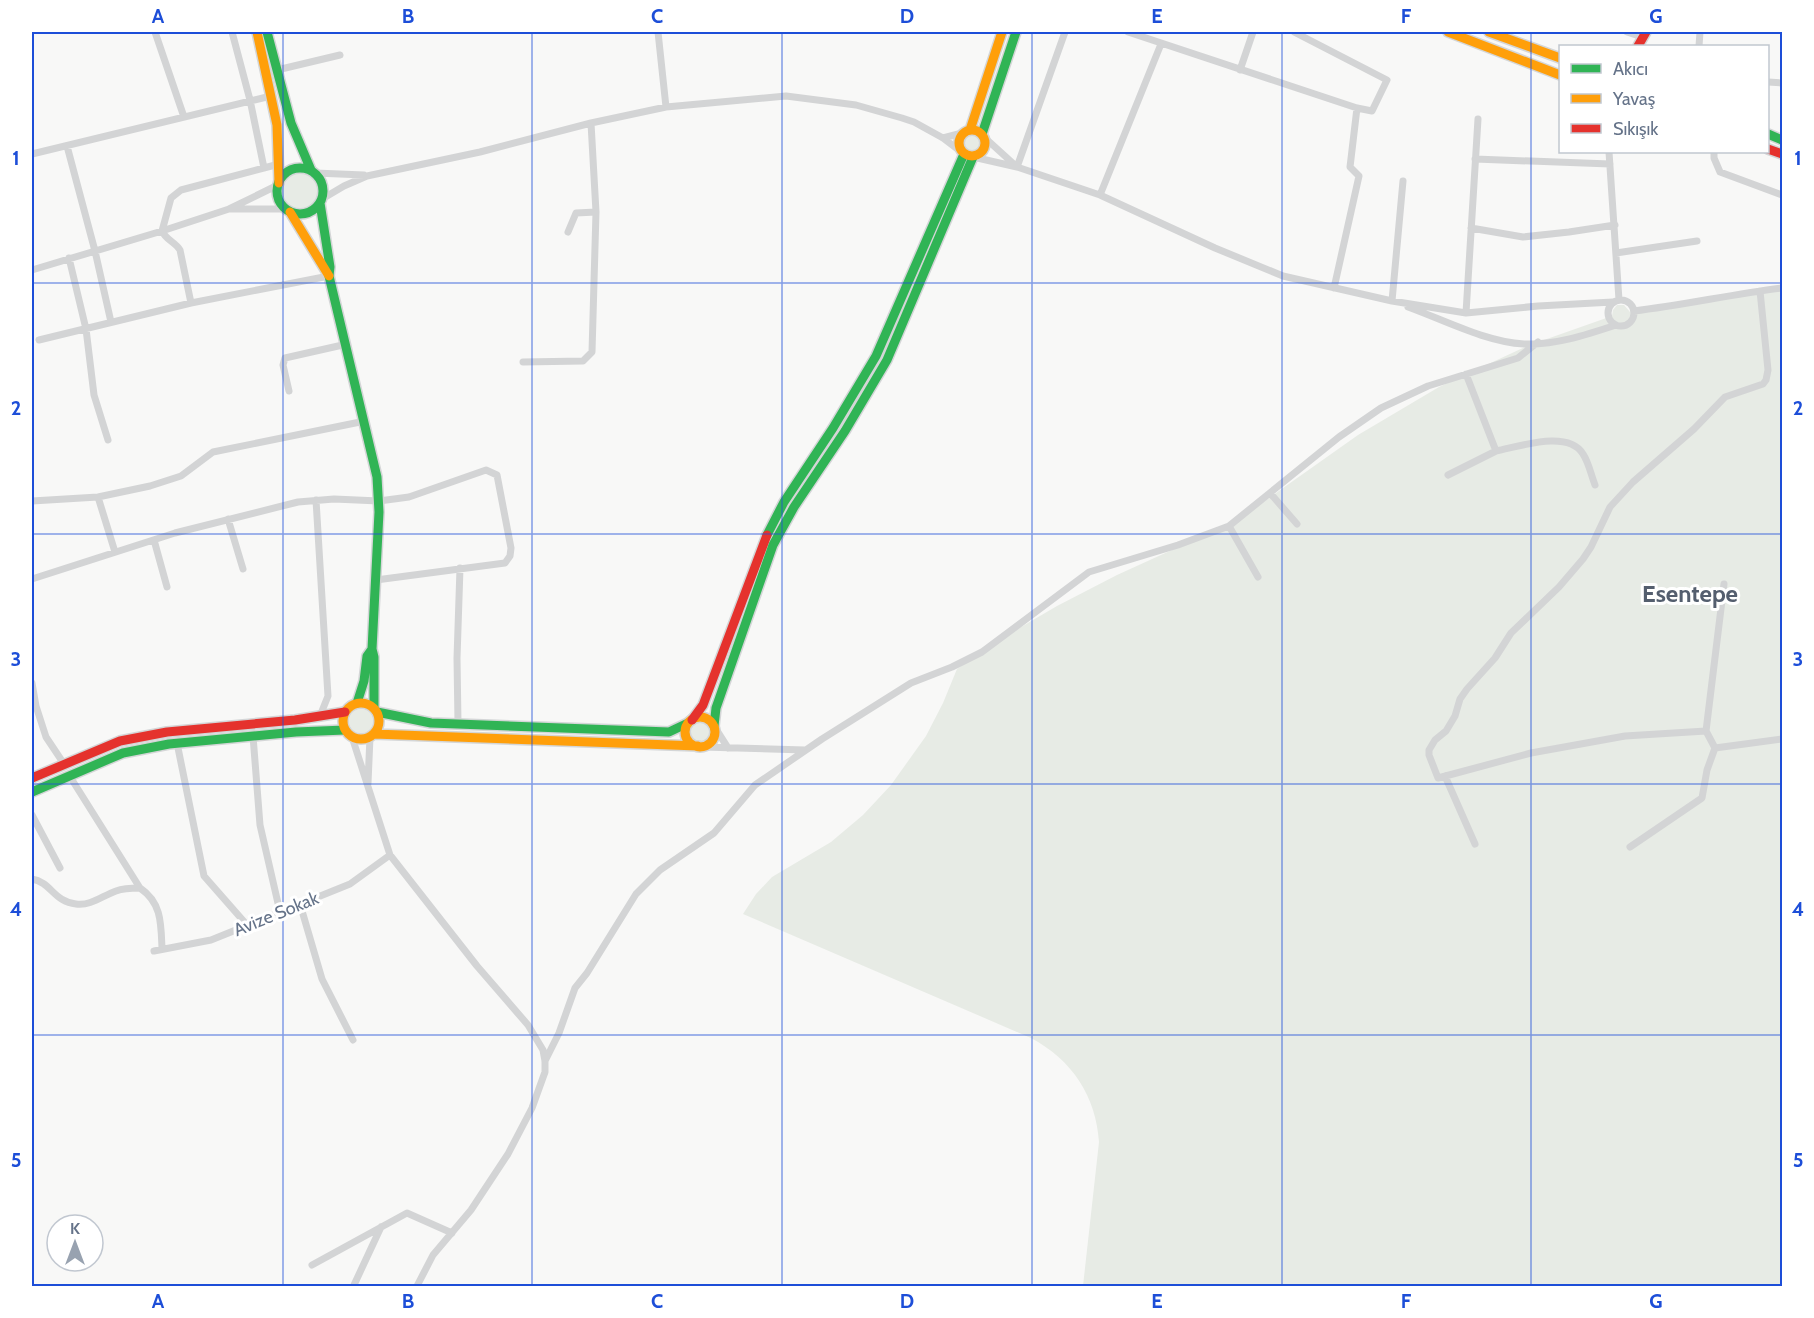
<svg xmlns="http://www.w3.org/2000/svg" width="1814" height="1318" font-family="Cabin,sans-serif">
  <rect width="100%" height="100%" fill="#f8f8f7"/>
  <!-- green -->
  <path fill="#e7ebe5" d="M961 143a11 11 0 1 1 22 0a11 11 0 1 1-22 0Z
    M281 191a19 19 0 1 1 38 0a19 19 0 1 1-38 0Z
    M1782,289V1286H1083L1099,1142C1096,1096 1072,1060 1031,1038L743,914L756,894L772,877L831,842L863,815L891,785L926,736L943,703L957,669L1004,637L1057,606L1117,575L1218,529L1262,503L1358,435L1439,387L1527,346L1612,316L1613,310L1617,305H1624L1630,312Z
    M349 721a12 12 0 1 1 24 0a12 12 0 1 1-24 0Z
    M689 732a12 12 0 1 1 24 0a12 12 0 1 1-24 0Z"/>
  <g fill="none" stroke-linecap="round" stroke-linejoin="round">
    <!-- fast casing -->
    <g stroke="#d4d6d7" stroke-width="12">
      <path id="fast" d="M267,32L291,123L311,170
        M982,134L1016,32
        M1768,134L1782,140
        M277 191a23 23 0 1 1 46 0a23 23 0 1 1-46 0Z
        M320,203L330,267L329,276L377,477L379,512L372,649L374,657V708
        M767,535L784,502L833,428L876,356L964,154
        M357,703L364,681L367,656L372,649
        M377,712L431,723L669,732L688,723
        M714,726L716,708L773,545L794,507L845,431L887,360L973,157
        M32,792L123,753L169,744L296,732L345,730"/>
    </g>
    <!-- slow casing -->
    <g stroke="#d4d6d7" stroke-width="12">
      <path id="slow" d="M257,32L277,125L279,183
        M1448,32L1560,75
        M1489,32L1560,58
        M959 143a13 13 0 1 1 26 0a13 13 0 1 1-26 0Z
        M970,130L1002,32
        M290,212L329,276
        M343 721a18 18 0 1 1 36 0a18 18 0 1 1-36 0Z
        M685 732a15 15 0 1 1 30 0a15 15 0 1 1-30 0Z
        M374,734L698,746"/>
    </g>
    <!-- jam casing -->
    <g stroke="#d4d6d7" stroke-width="12">
      <path id="jam" d="M1638,46L1646,32
        M1768,149L1782,154
        M692,720L703,705L767,535
        M32,778L120,741L167,732L295,720L345,712"/>
    </g>
    <!-- street -->
    <path stroke="#d3d4d5" stroke-width="7" d="M155,32L184,117
      M232,32L250,100L264,168
      M658,32L666,107
      M1128,32L1357,108L1372,111L1387,80L1294,32
      M1627,32L1642,37
      M1699,46L1700,32
      M277,70L340,55
      M1240,70L1253,32
      M1768,82L1782,83
      M984,137L1017,167L1065,32
      M943,138L966,132
      M67,146L95,251L111,322
      M1609,152L1619,300
      M1714,152V158L1720,172L1782,195
      M32,154L271,96
      M973,157L1017,167L1100,195L1215,248L1283,276L1392,301L1466,313L1538,306L1613,302
      M1475,159L1610,164
      M315,173L364,175
      M1100,195L1161,44
      M322,199L344,186L367,176L480,152L591,123L666,107L786,96L856,105L902,118L914,122L943,138L964,154
      M231,209H286
      M1471,228L1523,237L1569,232L1615,225
      M568,232L576,213L596,212
      M1616,253L1697,241
      M69,258L86,329L94,395L108,440
      M32,270L162,231L229,209L278,185
      M1334,288L1359,176L1350,167L1357,108
      M1760,291L1768,370L1766,380L1763,384L1725,397L1694,429L1633,482L1610,507L1591,547L1583,559L1559,587L1511,633L1495,658L1467,689L1460,699L1455,716L1446,731L1435,740L1429,750V755L1438,778L1531,753L1625,736L1706,731L1715,748L1782,739
      M1608 313a13 13 0 1 1 26 0a13 13 0 1 1-26 0Z
      M1392,301L1403,181
      M191,303L180,250C175,242 166,240 162,231L171,198L181,190L279,164
      M1408,307C1444,320 1486,342 1524,344C1556,345 1586,335 1616,325
      M1634,311C1684,305 1733,294 1782,288
      M1466,313L1478,119
      M39,340L191,303L329,276
      M523,362L583,361L592,352L596,212L591,123
      M289,391L283,365L285,358L347,344
      M1496,451C1518,447 1568,429 1583,454C1589,463 1591,475 1595,485
      M1448,475L1496,451L1466,374
      M1270,493L1297,524
      M98,497L115,552
      M316,500L328,696L320,716
      M32,501L98,497L150,486L181,476L213,452L365,421
      M228,519L243,569
      M1229,526L1258,577
      M154,540L167,587
      M32,579L175,533L298,502L334,499L379,501L409,497L486,470L497,475L511,548L510,556L505,563L376,580
      M32,683L36,706L46,737L64,764
      M458,723L457,658L460,568
      M714,726L728,748
      M1706,731L1724,584
      M253,736L260,825L280,912
      M352,737L390,855L477,966L528,1025L543,1050L545,1061V1072L532,1108L508,1154L471,1210L433,1255L417,1286
      M177,743L204,876L247,925
      M702,747L805,750
      M69,775L140,888C162,903 161,924 162,949
      M1445,776L1475,844
      M368,783L370,737
      M32,815L60,868
      M1630,847L1702,798L1707,770L1715,748
      M32,879C51,882 54,902 76,904C91,906 102,896 116,891C124,888 131,888 140,888
      M300,904L322,979L353,1040
      M154,951L211,940L350,884L390,855
      M545,1061L559,1033L575,988L587,973L636,894L660,870L714,833L755,785L822,739L911,683L952,667L982,652L1089,572L1178,545L1229,526L1339,437L1381,408L1428,386L1518,358L1538,342
      M312,1265L407,1213L452,1233
      M354,1285L381,1227"/>
    <!-- fast -->
    <use href="#fast" stroke="#30b455" stroke-width="9"/>
    <!-- slow -->
    <use href="#slow" stroke="#ff9f0a" stroke-width="9"/>
    <!-- jam -->
    <use href="#jam" stroke="#e5322d" stroke-width="9"/>
  </g>
  <!-- grid -->
  <path fill="none" stroke="#1d4ed8" stroke-width="1.5" stroke-opacity="0.55" d="M283,32V1286M532,32V1286M782,32V1286M1032,32V1286M1282,32V1286M1531,32V1286M32,283H1782M32,534H1782M32,784H1782M32,1035H1782"/>
  <g text-anchor="middle" dominant-baseline="central" stroke-width="6" stroke-linejoin="round" paint-order="stroke">
    <!-- street labels -->
    <g font-size="18" fill="#657389" stroke="#fff">
      <text transform="translate(276 914) rotate(-22)">Avize Sokak</text>
    </g>
    <!-- district labels -->
    <g font-size="24" font-weight="bold" fill="#545e6e" stroke="#fff">
      <text x="1690" y="593">Esentepe</text>
    </g>
  </g>
  <!-- border -->
  <rect width="1814" height="1318" fill="none" stroke="#ffffff" stroke-width="66"/>
  <!-- legend -->
  <rect x="1559" y="45" width="210" height="108" fill="#ffffff" stroke="#c1c7d0" stroke-width="1.5"/>
  <rect x="1571" y="64" width="30" height="9" fill="#30b455" stroke="#c1c7d0" stroke-width="1.5"/>
  <text x="1613" y="75" font-size="18" fill="#657389">Akıcı</text>
  <rect x="1571" y="94" width="30" height="9" fill="#ff9f0a" stroke="#c1c7d0" stroke-width="1.5"/>
  <text x="1613" y="105" font-size="18" fill="#657389">Yavaş</text>
  <rect x="1571" y="124" width="30" height="9" fill="#e5322d" stroke="#c1c7d0" stroke-width="1.5"/>
  <text x="1613" y="135" font-size="18" fill="#657389">Sıkışık</text>
  <!-- north arrow -->
  <g transform="translate(75 1243)"><circle r="28" fill="#ffffff" stroke="#c1c7d0" stroke-width="1.5"/>
  <path d="M0-4.5L10 22L0 15L-10 22Z" fill="#98a2b0"/>
  <text y="-9" font-size="16" font-weight="bold" text-anchor="middle" fill="#657389">K</text>
  </g>
  <rect x="33" y="33" width="1748" height="1252" fill="none" stroke="#1d4ed8" stroke-width="2"/>
  <g font-size="20" text-anchor="middle" font-weight="bold" fill="#1d4ed8">
    <text x="158" y="23">A</text>
    <text x="408" y="23">B</text>
    <text x="657" y="23">C</text>
    <text x="907" y="23">D</text>
    <text x="1157" y="23">E</text>
    <text x="1406" y="23">F</text>
    <text x="1656" y="23">G</text>
    <text x="16" y="165">1</text>
    <text x="1798" y="165">1</text>
    <text x="16" y="415">2</text>
    <text x="1798" y="415">2</text>
    <text x="16" y="666">3</text>
    <text x="1798" y="666">3</text>
    <text x="16" y="916">4</text>
    <text x="1798" y="916">4</text>
    <text x="16" y="1167">5</text>
    <text x="1798" y="1167">5</text>
    <text x="158" y="1308">A</text>
    <text x="408" y="1308">B</text>
    <text x="657" y="1308">C</text>
    <text x="907" y="1308">D</text>
    <text x="1157" y="1308">E</text>
    <text x="1406" y="1308">F</text>
    <text x="1656" y="1308">G</text>
  </g>
</svg>
